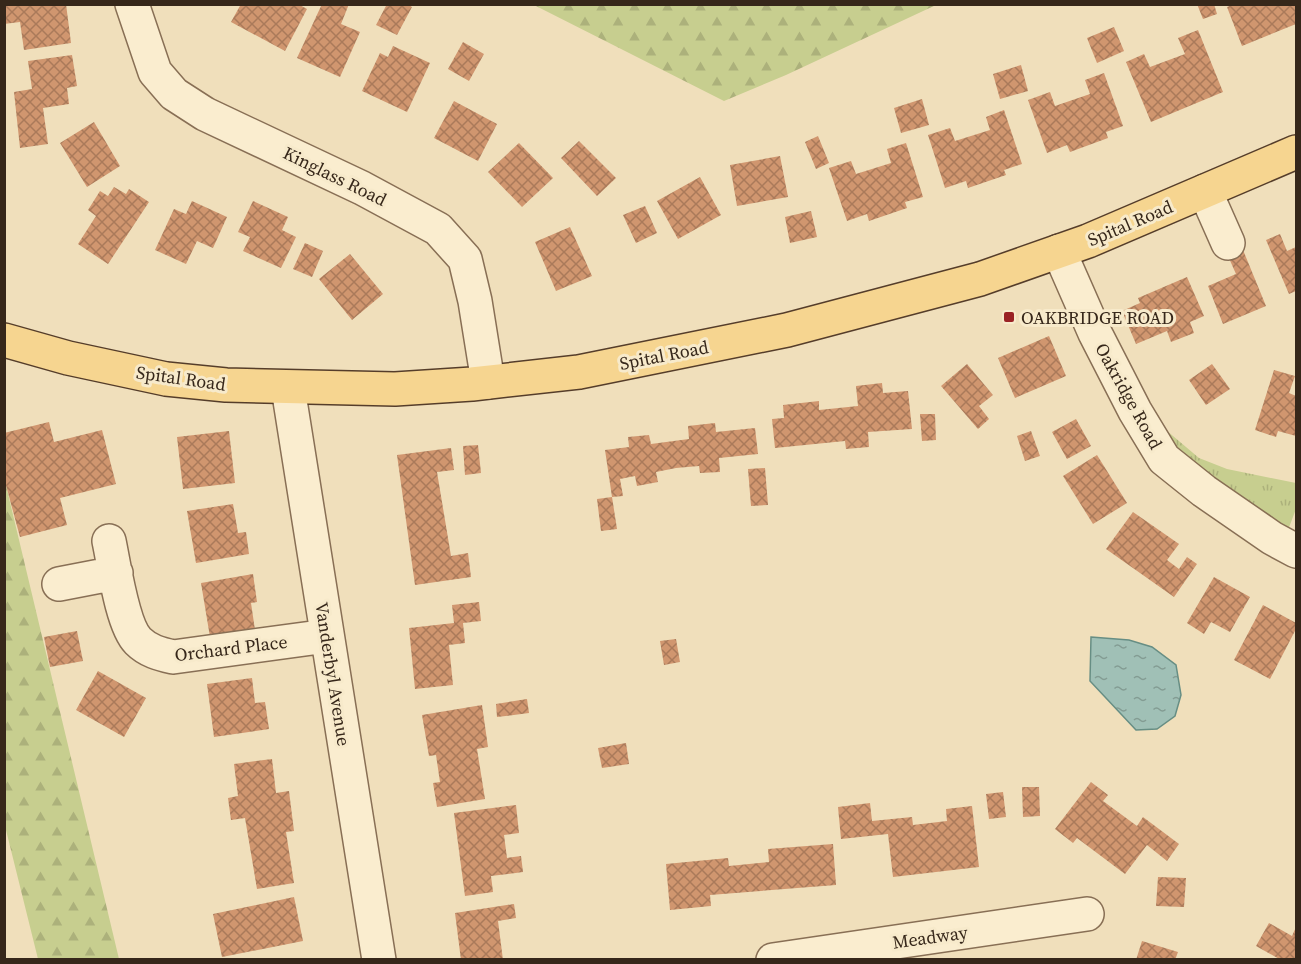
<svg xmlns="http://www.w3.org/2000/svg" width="1301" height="964" font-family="'Source Serif 4',serif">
  <defs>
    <pattern id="grass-tufts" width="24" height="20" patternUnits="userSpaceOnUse" patternTransform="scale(1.5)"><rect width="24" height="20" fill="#c7ce8f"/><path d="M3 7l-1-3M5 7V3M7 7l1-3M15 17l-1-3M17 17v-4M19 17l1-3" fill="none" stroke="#acb17b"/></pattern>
    <pattern id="forest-firs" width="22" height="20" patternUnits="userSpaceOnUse" patternTransform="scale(1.5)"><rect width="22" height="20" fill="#c7ce8f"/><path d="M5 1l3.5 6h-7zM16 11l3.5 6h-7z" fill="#acb17b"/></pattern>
    <pattern id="water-ripples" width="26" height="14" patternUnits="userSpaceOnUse" patternTransform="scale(1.5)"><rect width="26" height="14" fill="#a0c0b6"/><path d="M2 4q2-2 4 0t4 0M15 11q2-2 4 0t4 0" fill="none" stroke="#839c93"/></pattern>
    <pattern id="building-cross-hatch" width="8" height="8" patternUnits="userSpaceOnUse" patternTransform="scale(1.5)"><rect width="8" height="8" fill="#d0966f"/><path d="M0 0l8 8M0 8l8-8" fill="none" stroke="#aa7a5a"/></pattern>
  </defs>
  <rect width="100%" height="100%" fill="#f0dfbb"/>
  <!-- grass -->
  <path fill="url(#grass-tufts)" d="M1160,425L1199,458L1227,469L1296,483V509L1288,530L1185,459Z"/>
  <!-- forest -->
  <path fill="url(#forest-firs)" d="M534,5H936L786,75L724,101Z
    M4,477L119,959H38L5,826Z"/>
  <!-- water -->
  <path fill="url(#water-ripples)" stroke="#678e84" stroke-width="1.5" d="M1091,637L1129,640L1152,647L1176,665L1181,695L1175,716L1157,729L1136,730L1090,681Z"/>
  <!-- building -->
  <path fill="url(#building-cross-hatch)" d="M4,4H66L71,43L24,50L20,22L4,24Z
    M241,4H298L307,9L285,51L231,22Z
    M322,4H349L341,24L360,32L340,77L297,58Z
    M387,4H407L412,7L397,35L376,25Z
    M1197,4H1214L1217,14L1203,19Z
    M1234,4H1296V24L1242,46L1227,7Z
    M1114,27L1124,51L1097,63L1087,38Z
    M1198,30L1223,92L1151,122L1126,62L1144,54L1150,67L1185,54L1178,38Z
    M463,42L484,54L469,81L448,69Z
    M393,46L430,63L407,112L362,91L380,53L388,57Z
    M72,55L77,86L67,88L69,104L43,108L48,144L20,148L14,92L32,89L28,61Z
    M1021,65L1028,91L1000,99L993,74Z
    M1104,73L1123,126L1106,132L1108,138L1070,152L1067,145L1047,153L1028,100L1050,92L1055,106L1090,94L1085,80Z
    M922,99L929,125L901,133L894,108Z
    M454,101L497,124L478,161L434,138Z
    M1004,110L1022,164L1004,170L1006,175L968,188L966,181L945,188L928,135L950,128L955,141L990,130L986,117Z
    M94,122L120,166L87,187L60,143Z
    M818,136L829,163L816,169L805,142Z
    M579,141L616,178L597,196L561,158Z
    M519,143L553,178L522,207L488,172Z
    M906,143L923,197L905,202L907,208L869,221L867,214L847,221L829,168L851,161L856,174L891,163L887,149Z
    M780,156L788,197L737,206L730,165Z
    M700,177L721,215L678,239L657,201Z
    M114,187L126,194L129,189L149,202L108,264L78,244L96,216L88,210L100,191L108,196Z
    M192,201L227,217L213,248L197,241L186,264L155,250L174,209L186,214Z
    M253,201L288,217L282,230L296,237L281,268L243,251L250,237L238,232Z
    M645,206L657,233L636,243L623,215Z
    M811,211L817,237L790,243L785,217Z
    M570,227L592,276L556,291L535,242Z
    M1280,234L1287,251L1296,247V291L1289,294L1266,240Z
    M305,243L323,251L312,277L293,269Z
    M1243,250L1266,306L1223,324L1208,286L1236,274L1228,256Z
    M350,254L383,294L352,320L319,279Z
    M1187,277L1204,316L1190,322L1194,333L1171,342L1167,331L1136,344L1122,311L1140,303L1138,298Z
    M1049,336L1066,376L1015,398L998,358Z
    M967,364L993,395L979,406L989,419L978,429L941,386Z
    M1212,364L1230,389L1206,405L1189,380Z
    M1274,370L1295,376L1289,393L1296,396V436L1278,431L1276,437L1255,430Z
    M882,383L883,393L908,391L912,429L868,432L869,447L846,449L845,441L775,448L772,419L784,418L783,405L819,401V410L858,406L856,386Z
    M920,414H935L936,440L922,441Z
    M1076,419L1091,446L1067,459L1052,432Z
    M49,422L54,442L102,430L116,484L60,498L67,525L20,537L4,478V433Z
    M715,423L716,432L755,428L758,454L719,458L720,472L700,473L699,466L676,468L656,472L658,482L637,486L635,476L620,479L623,496L612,497L617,529L601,531L597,499L612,497L605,450L629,447L628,437L649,435L651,444L689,439L688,426Z
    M229,431L235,483L183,489L177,437Z
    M1031,431L1040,456L1025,461L1017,436Z
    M478,445L481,473L465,475L463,446Z
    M451,448L454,470L437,472L451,556L468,553L471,577L415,585L397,455Z
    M1097,455L1127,503L1093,524L1063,476Z
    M765,468L768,505L751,506L748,469Z
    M233,504L238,533L246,532L249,554L196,563L187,511Z
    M1133,512L1179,544L1167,560L1179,569L1187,557L1197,564L1174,597L1106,549Z
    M253,574L257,602L251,603L255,630L210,637L201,583Z
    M1214,577L1250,597L1230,632L1211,622L1204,634L1187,623Z
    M479,602L481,621L463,623L465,643L449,645L453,685L415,689L409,628L454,623L452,605Z
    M1263,605L1296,623V629L1270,679L1234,660Z
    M77,631L83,661L50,667L44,637Z
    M676,639L680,662L664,665L660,641Z
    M98,671L146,698L124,737L76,710Z
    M252,678L255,703L265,702L269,729L214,737L207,684Z
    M527,699L529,713L497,717L496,704Z
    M482,705L488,747L477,749L485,799L437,807L433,783L440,782L436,755L429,756L422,715Z
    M626,743L629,764L602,768L598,748Z
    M272,759L276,793L289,791L294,831L286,832L294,883L257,889L245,818L231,820L228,798L238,796L234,764Z
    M1091,782L1108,795L1103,801L1137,826L1143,817L1179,844L1167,861L1147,845L1125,874L1077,838L1073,843L1055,829Z
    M1022,787H1039L1040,816L1023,817Z
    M1003,792L1006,817L989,819L986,794Z
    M870,803L872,821L912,817L913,825L947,821L946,809L972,806L979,867L893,877L888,834L841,839L838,807Z
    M516,805L519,833L504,835L507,858L521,856L523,872L491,876L493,892L465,896L454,813Z
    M833,844L836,885L710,895L711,906L670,910L666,864L728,858L729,866L769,862L768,849Z
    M1158,877L1186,878L1184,907L1156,906Z
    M294,897L303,941L222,957L213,914Z
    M514,904L516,918L498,921L503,960H461L455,913Z
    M1269,923L1292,936L1296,927V960H1281L1256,946Z
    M1142,941L1178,952L1175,960H1136Z"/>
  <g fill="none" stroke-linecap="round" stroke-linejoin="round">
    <!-- minor casing -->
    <g stroke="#886f55" stroke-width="36">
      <path id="minor" d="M132,4L155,72L174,94L205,114L362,188L438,229L465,259L475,301L488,382
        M1205,191L1228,243
        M1059,251L1095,333L1135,411L1164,459L1204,491L1272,538L1296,551
        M288,388L379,960
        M109,541C114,564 122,625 138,641C148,651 160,654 173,657L327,636
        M59,584L116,573
        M773,960L1087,914"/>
    </g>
    <!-- major casing -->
    <g stroke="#553d2a" stroke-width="36">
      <path id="major" d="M4,340L68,358L166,379L226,385L395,389L472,384L579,372L787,330L980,279L1088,241L1296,152"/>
    </g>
    <!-- minor -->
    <use href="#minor" stroke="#faedcf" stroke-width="33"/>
    <!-- major -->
    <use href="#major" stroke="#f6d590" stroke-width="33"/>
  </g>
  <!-- markers -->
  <rect fill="#9a2224" stroke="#f7eacb" stroke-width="2" x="1003" y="311" width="12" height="12" rx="3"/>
  <g text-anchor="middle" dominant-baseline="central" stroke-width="6" stroke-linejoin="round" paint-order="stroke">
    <!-- street labels -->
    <g font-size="18" fill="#36271a" stroke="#f7eacb">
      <text transform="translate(335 176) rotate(26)">Kinglass Road</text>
      <text transform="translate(1130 223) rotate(-23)">Spital Road</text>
      <text transform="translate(664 355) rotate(-11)">Spital Road</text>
      <text transform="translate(181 378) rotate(8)">Spital Road</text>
      <text transform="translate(1129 396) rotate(61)">Oakridge Road</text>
      <text transform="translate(231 648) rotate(-7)">Orchard Place</text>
      <text transform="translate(333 674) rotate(81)">Vanderbyl Avenue</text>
      <text transform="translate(930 937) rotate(-8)">Meadway</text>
    </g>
    <!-- poi labels -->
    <g font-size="18" fill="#36271a" stroke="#f7eacb" text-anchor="start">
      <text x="1021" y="317">OAKBRIDGE ROAD</text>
    </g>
  </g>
  <!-- border -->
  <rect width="1301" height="964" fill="none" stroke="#36271a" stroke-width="12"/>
</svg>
